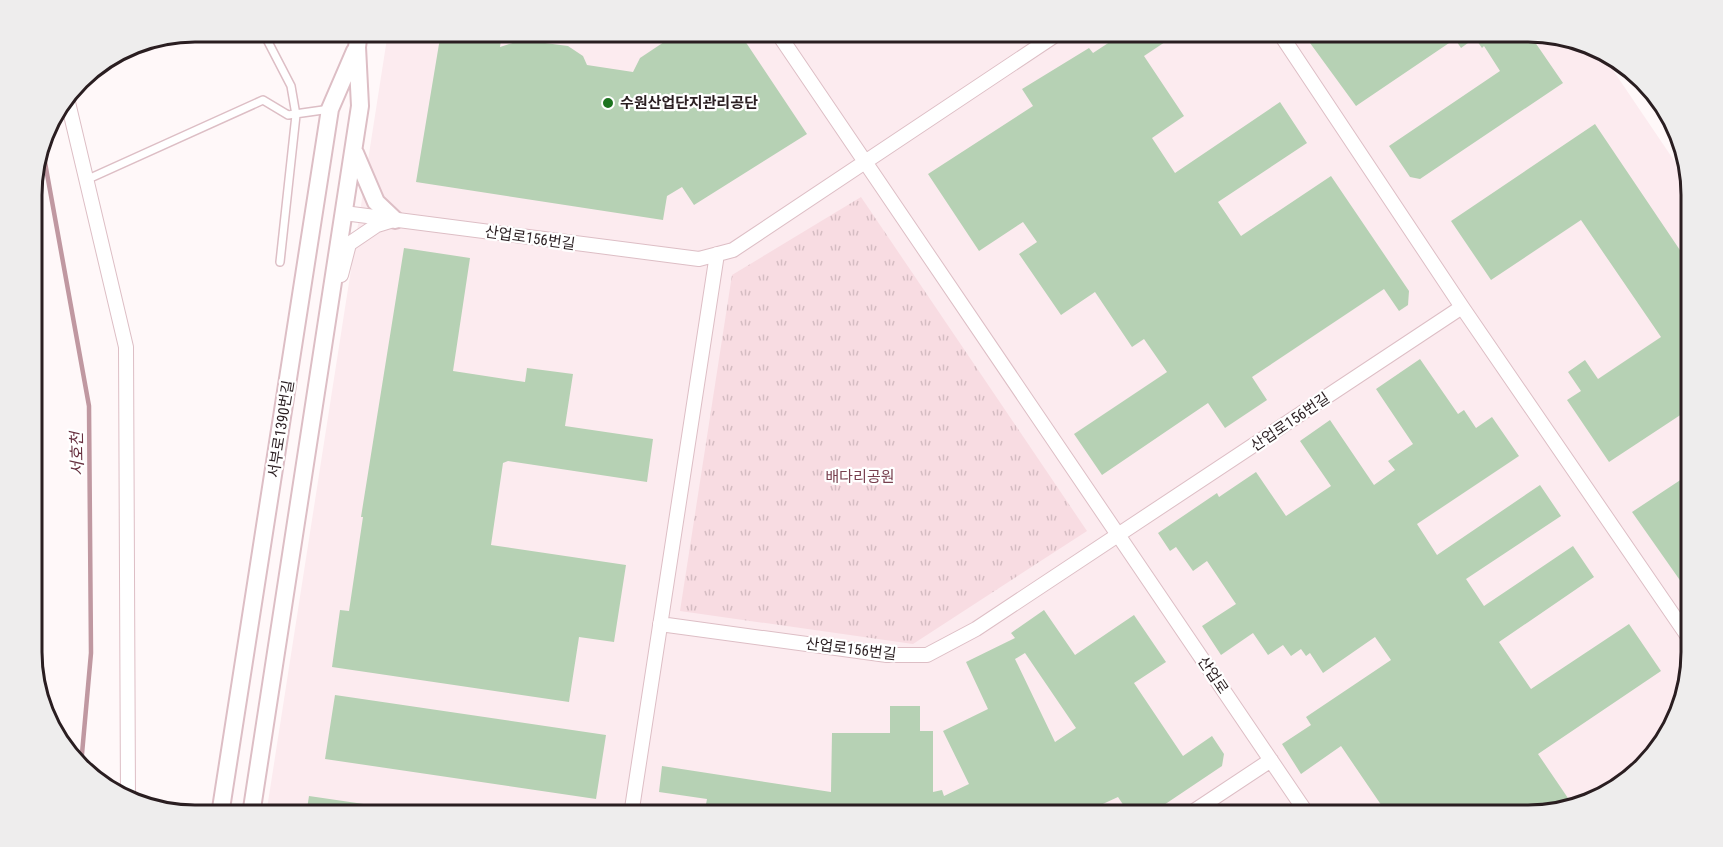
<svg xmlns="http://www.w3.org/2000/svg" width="1723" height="847" font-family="'Roboto Condensed','Noto Sans KR',sans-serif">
  <defs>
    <pattern id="park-tufts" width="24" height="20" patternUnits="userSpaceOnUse" patternTransform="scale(1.5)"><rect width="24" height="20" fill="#f8dce2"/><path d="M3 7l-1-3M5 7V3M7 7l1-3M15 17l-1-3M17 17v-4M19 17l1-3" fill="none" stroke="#d5bcc2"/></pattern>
  </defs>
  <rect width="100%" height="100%" fill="#fff8f9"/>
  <!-- built -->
  <path fill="#fcebef" d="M388,32H1528L1598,48L1690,184L1691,653L1675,724L1619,788L1539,815H266Z"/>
  <!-- park -->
  <path fill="url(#park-tufts)" d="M861,197L1087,531L913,644L680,611L732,275Z"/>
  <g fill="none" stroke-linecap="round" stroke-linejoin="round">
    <!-- stream -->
    <path stroke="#c098a1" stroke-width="4.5" d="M42,146L89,406L91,653L81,765"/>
  </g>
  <!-- building -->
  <path fill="#b6d1b4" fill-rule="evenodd" d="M441,32L502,33L500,47L522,40L568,46L583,56L587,65L633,72L640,58L664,42L661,37L669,32H739L807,134L694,205L682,187L667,196L663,220L416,182Z
    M1125,32H1180L1144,56L1184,116L1152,138L1175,173L1280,102L1307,143L1218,202L1241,236L1331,176L1409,291L1408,305L1399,311L1384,289L1252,377L1267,400L1225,428L1208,403L1102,475L1074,434L1167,372L1144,339L1132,347L1095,292L1061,315L1019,254L1037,242L1023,222L979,251L928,174L1033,106L1022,89L1089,48L1093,53Z
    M1302,32H1528L1563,83L1420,179L1410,177L1389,146L1500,71L1484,46L1482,48L1475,38L1461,48L1455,39L1356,106Z
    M1595,124L1690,265L1691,408L1609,462L1567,400L1581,391L1568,372L1585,360L1598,379L1661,337L1581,220L1491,280L1451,221Z
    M404,248L470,258L453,371L525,382L527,368L573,374L565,426L653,439L647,482L508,461L503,463L491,545L626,565L614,642L579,637L569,702L332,667L340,610L349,611L363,517H361Z
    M1420,359L1458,414L1464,410L1476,428L1492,417L1519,456L1417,524L1437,555L1540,485L1561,516L1466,579L1484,606L1573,546L1594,577L1499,642L1531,689L1629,624L1661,671L1538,754L1572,804L1539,815H1388L1341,746L1301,774L1282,744L1311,725L1306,717L1391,660L1375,637L1323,673L1310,653L1306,656L1301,649L1291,656L1283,645L1268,655L1253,633L1221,655L1202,626L1236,604L1207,561L1193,571L1176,547L1170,551L1158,533L1217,493L1219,497L1256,472L1286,516L1331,486L1300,441L1330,420L1374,485L1395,470L1388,461L1413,444L1376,389Z
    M1691,473V596L1632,512Z
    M1044,610L1075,655L1134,615L1166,662L1134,683L1183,756L1212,736L1224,754L1222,766L1149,815H1130L1118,797L1079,815H704L707,799L659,792L662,766L831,792L832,733H890V706H920V731H933V792L942,790L944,796L969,784L943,731L988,709L966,662L1015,638L1011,633ZM1025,653L1076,728L1055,742L1015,659Z
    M335,695L606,735L596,799L325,759Z
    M309,796L391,808L390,815H306Z"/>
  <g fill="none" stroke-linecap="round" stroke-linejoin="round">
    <!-- service casing -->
    <g stroke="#ddbec5" stroke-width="10">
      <path id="service" d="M263,32L291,86L296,115L280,262
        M86,180L263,100L288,115L330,109"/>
    </g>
    <!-- minor casing -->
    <g stroke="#ddbec5" stroke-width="16">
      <path id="minor" d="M777,32L1308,815
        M1279,32L1462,307L1691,641
        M67,98L126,347L128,800
        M344,213L699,259L733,250L1060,32
        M341,275L349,244L377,225L390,221
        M660,624L887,655H927L976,629L1462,307
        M631,815L717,254
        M1188,815L1271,760"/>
    </g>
    <!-- tertiary casing -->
    <g stroke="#ddbec5" stroke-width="20">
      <path id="tertiary" d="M355,153L376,202L395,220
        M220,815L330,109L355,51
        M251,815L360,106L357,47L359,32"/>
    </g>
    <!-- service -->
    <use href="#service" stroke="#fff" stroke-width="7"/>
    <!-- minor -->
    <use href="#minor" stroke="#fff" stroke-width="14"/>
    <!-- tertiary -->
    <use href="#tertiary" stroke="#fff" stroke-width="16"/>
  </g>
  <!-- markers -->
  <circle fill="#1c731f" stroke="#fff" stroke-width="2" cx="608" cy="103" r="6"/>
  <g text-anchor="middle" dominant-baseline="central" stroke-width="4.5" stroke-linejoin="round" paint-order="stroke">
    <!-- poi labels -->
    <g font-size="15" font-weight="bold" fill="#2a1e21" stroke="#fff" text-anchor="start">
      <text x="620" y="103">수원산업단지관리공단</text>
    </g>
    <!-- street labels -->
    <g font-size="15" fill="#2a1e21" stroke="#fff">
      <text transform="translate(530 238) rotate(8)">산업로156번길</text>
      <text transform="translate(1290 422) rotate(-34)">산업로156번길</text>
      <text transform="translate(281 429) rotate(-81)">서부로1390번길</text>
      <text transform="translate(851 649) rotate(7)">산업로156번길</text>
      <text transform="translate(1213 675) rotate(56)">산업로</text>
    </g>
    <!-- park labels -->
    <g font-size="15" fill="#78404f" stroke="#fff">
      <text x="860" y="477">배다리공원</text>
    </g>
    <!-- water labels -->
    <g font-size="16" font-style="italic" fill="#66303f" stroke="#fff">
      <text transform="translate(77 454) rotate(-91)">서호천</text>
    </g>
  </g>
  <!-- crop -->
  <path d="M0 0H1723V847H0ZM195 42H1528A153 153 0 0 1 1681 195V652A153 153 0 0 1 1528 805H195A153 153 0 0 1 42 652V195A153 153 0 0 1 195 42Z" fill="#eeeded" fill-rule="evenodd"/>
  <path fill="none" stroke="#2a1e21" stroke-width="3" d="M195 42H1528A153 153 0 0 1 1681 195V652A153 153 0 0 1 1528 805H195A153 153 0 0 1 42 652V195A153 153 0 0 1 195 42Z"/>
</svg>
